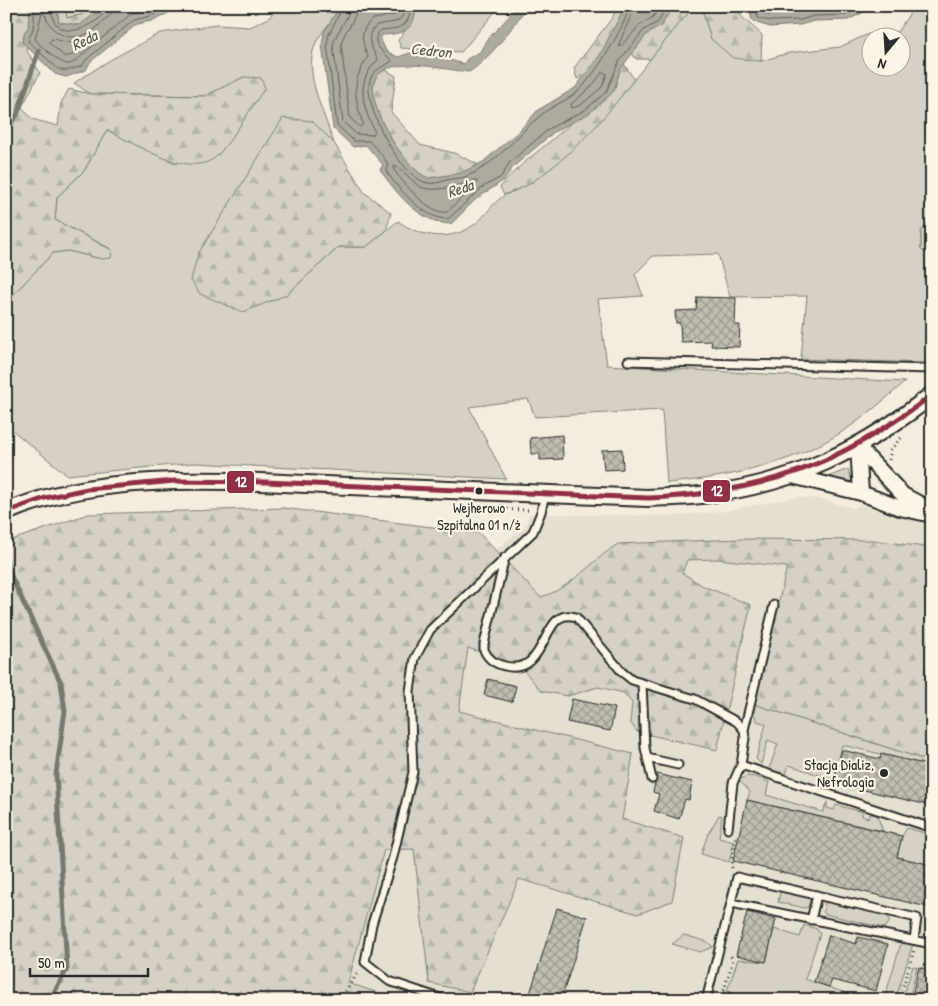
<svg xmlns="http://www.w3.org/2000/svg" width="938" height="1006" font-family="'Patrick Hand',sans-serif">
  <defs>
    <pattern id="forest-firs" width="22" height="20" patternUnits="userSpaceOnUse" patternTransform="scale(1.25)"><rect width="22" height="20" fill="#d6d1c4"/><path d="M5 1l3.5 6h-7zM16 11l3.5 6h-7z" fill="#b8b4a9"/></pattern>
    <pattern id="building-cross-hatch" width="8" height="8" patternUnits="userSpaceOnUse" patternTransform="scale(1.25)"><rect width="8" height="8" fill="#c2bdb1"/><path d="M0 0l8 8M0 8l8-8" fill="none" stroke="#9e9a90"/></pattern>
  </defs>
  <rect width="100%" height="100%" fill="#f4edde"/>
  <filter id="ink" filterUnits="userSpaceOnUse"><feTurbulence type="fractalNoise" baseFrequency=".02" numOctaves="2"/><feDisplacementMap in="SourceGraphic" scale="10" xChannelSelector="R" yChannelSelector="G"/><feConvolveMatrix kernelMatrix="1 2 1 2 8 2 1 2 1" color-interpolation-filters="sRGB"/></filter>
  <g filter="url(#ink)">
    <!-- built -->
    <path fill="#e5dfd0" d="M798,497L819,499L853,508L861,505L932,524V1000H400L347,984L384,850L483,561L527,524L529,514L673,516L725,511Z"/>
    <!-- grass -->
    <path fill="#d6d1c4" stroke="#807e78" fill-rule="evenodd" d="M65,6H92L81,15L66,18Z
      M278,6H338L339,10C332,21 320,33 315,45C303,74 325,115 334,143L312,121L286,295L339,247H366L398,221C421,238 452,242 475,224C486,216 493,202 505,195C514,190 524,188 532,182C599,135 641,66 694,6H701L711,39L761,61L789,53L840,47L868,34L897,32L915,6H932V217L921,232V249L932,256V363L801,359L807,296L730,297L718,254L653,256L635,274L643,296L598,299L607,365L905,382C885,399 864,418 842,432C790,465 727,478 667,483L662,410L535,417L528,399L469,407L506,479L194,463L67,475L6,425V302L53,253L68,251L102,259L111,249L55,220L57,197L84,171L107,130L177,164L244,77L205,96L90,94L74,83L110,60L160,33L216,25L250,27L269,18ZM870,38H900V68H870Z
      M414,6H500L461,52L401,48L398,40L413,20Z
      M848,469L854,487L823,479Z
      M754,704L932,762V766L842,745L834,780L789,765L786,774L769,769L778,744L768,740L761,764L756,759L766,724L757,721L754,714Z
      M747,776L756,777L769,782L766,795L823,812L827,802V808L834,810L836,805L863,812L862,816L868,818L870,814L877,815L883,831L747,800L750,792L739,780Z
      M719,815L722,816L719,838L734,842L729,862L701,854L708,834Z
      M907,828L932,835V865L897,857L902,836Z
      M780,892L807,896L810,900L808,907L804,908L778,902Z
      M826,900L889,916V923L884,928L825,914L823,912Z
      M804,925L817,929L820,934L805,979L866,1000H755L727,991L738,959L766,962L774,929L800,937Z
      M684,935L708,942L713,947L700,952L672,944Z
      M901,943L913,944L895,1000H884Z
      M913,966L917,967L909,1000H902Z"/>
    <!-- forest -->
    <path fill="url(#forest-firs)" stroke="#807e78" d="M6,6H65L67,18L81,15L92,6H123L79,33L38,27L26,49L40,73L22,107L32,119L58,126L61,103L69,89L90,94L205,96L244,77L261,78L265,88C250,109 236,134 219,154C193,183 134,143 107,130L84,171L57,197L55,220L112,250L111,258L102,259L68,251L53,253L6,302Z
      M618,6H634L590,71L577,79L574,68L612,18Z
      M667,6H694L650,59H636L631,52Z
      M701,6H736L741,16L762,35L761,61L733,58L711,39Z
      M360,55L396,76L391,112L420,145L454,153L477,164L465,185L395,186Z
      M624,64L634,79C607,117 571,156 532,182C523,188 513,191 504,195L500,187C519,164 538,152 560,133C584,112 605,89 624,64Z
      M283,118L312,121L334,143L364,192L391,213L386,231L366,247H339L286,295L243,312L200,294L191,280L198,254Z
      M932,217V256L921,250V232Z
      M283,508L479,533L540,597C570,590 592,560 618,544L740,539L873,540L932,548V762L754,704L787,567L718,559L687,560L682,573L703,586L751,605L717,750L637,732L630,722L632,703L624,693L598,687L568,696L541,691L521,667L468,648L459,711L633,754L622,819L684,838L672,901L638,914L519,879L470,992L429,983L414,849L384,850L348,983L400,1000H6V542L88,514Z"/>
    <!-- water -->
    <path fill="#afaaa0" stroke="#7a7771" d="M30,6H57L59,22L80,25L105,6H184L151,21L137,24L90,62L86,70L66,77L55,74L22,42L25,31L28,28Z
      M340,6H416C415,30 404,34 382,35L380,38L386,51L398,57L416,51L464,64L467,59L480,52C487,35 506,23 517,6H527C514,26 489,60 469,72C445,70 400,57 380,73C355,92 406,172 429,178L461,173L483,162L519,131L538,110L575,88L600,55L625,6H673L661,26L647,34L625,63L620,70L614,91L609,96L588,114L554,132L513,167L504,180L475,200L451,224C420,223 397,194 380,170L383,165L366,145L353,147L333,128L322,45L324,32Z
      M751,6H876L848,20L814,21L800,25L770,27L754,22L751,18Z"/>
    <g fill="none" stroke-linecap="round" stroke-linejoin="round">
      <!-- shore -->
      <path stroke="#605e5a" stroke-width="1" d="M35,6L33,29L28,41L58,69L66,71L82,66L87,59L134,20L150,16L173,6
        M52,6C49,50 105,25 107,6
        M113,6C113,15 108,17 103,21C99,25 96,29 91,32C72,43 50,35 45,14L42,13L35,39C40,46 47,51 53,56C67,66 70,68 83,54L131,14L158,6
        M343,6L329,34L327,45L337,125L354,141H369C375,148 383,155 387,163C389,168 385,169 388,174C401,192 425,219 448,219L483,187L501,177L509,163L550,128L585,110L606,92L620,60L644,30L658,22L667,6
        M350,6C349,20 336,31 333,45L343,122L356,134L372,135L375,132C362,106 355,81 378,60C372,47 363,36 377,25C392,21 403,26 405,6
        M357,6C357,21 343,31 341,45L350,118L360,127L363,124C354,96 351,82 368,57C362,42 358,31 373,19L395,15L397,6
        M411,6C409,29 400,28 381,30C367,42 385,53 392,61C384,68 374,67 370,80C362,105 401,179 428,183C435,184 440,182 447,180C453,178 459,179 465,177C498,164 515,136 541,115C551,106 565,102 576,93C592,80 627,25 629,6
        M635,6L619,44L620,47L639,26L653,17L660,6
        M756,6L758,18L770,21L800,20L814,16L846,15L864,6
        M763,6L764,14L769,15L850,6
        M52,39L77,44L79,47L72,55L65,57L49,43Z
        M603,72L607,74L602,87L581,105L572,108L571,104L592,86Z
        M395,166C402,169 411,180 419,186C431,194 463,185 475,180L478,182L447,212C430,215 403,183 394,170Z"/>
      <!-- stream -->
      <path stroke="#7a7771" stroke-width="5" d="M6,130L17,115L39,50
        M6,557L11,576L61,683L65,711L56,774L67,969L50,1000"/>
    </g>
    <!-- building -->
    <path fill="url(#building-cross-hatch)" stroke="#2b2b2b" d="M697,297L736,298L735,325H740L739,347L711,346L712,341L681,342L680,323H676L675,311L696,310Z
      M562,435L563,459L540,460V454H531L530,438Z
      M622,449L623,469L604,470L602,450Z
      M488,679L516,686L512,702L484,695Z
      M572,699L615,708L610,731L567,722Z
      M842,750L880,759L881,754L932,766V806L839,784L840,782L834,780Z
      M657,774L692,782L689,800L685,799L679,819L654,811L659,794L653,792Z
      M747,800L902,836L897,857L932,865V908L733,861Z
      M557,908L587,917L561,1000H528Z
      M747,912L776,919L766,962L736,955Z
      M829,935L856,944L858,937L888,944L876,991L832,980L829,987L814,982Z
      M919,967L932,971V1000H911Z"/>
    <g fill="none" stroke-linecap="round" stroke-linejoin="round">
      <!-- service casing -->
      <g stroke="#2b2b2b" stroke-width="11">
        <path id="service" d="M628,361L932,369
          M505,557L484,644V650C488,659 495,664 505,666C550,677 540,605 576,617L622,672L632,680L695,699L737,722L744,730L745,738L741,765L932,828
          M642,684L645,748L652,779
          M744,730L774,605
          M647,758L678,765
          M728,829L733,783L741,765
          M731,903L737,877L917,918L914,940
          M811,920L817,895
          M446,1000L389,981L365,962L372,924L393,857L413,772L410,691L415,658L430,630L533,532L541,512L545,494
          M706,1000L731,903L932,944"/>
      </g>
      <!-- minor casing -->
      <g stroke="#2b2b2b" stroke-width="18">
        <path id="minor" d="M858,447L903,495L929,509
          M858,447L861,493
          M792,476L861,493L900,508L932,515"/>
      </g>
      <!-- tertiary casing -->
      <g stroke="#2b2b2b" stroke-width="20">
        <path id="tertiary" d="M6,512C107,468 242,482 350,486C449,490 549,494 648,498C668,497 689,497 709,494C796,483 863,449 932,395"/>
      </g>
      <!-- path -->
      <path stroke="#2b2b2b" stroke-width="3" stroke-dasharray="1 4" stroke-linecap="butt" d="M889,460L891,449L901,438
        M477,509L529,510
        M732,868L731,865L736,835
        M724,991L751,1000
        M340,1000L359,971
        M721,1000L733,960L729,953
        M899,1000L914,950"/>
      <!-- service -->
      <use href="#service" stroke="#fcf5e5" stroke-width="7"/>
      <!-- minor -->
      <use href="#minor" stroke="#fcf5e5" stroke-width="14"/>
      <!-- tertiary -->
      <use href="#tertiary" stroke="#fcf5e5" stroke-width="16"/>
      <!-- bus-1 casing -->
      <g stroke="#fcf5e5" stroke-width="9">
        <path id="bus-1" d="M6,512L45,498L87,489L175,481L265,482L648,498C764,493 839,465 932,395"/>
      </g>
      <!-- bus-1 -->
      <use href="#bus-1" stroke="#912f46" stroke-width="5"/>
    </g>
  </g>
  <!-- markers -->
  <g fill="#2b2b2b" stroke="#fcf5e5" stroke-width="2">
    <circle cx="479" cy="491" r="4.5"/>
    <circle cx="884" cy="773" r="5"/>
  </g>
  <g text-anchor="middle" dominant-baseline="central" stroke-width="4.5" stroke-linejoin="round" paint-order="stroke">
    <!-- bus labels -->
    <g font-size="14" fill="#2b2b2b" stroke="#fcf5e5">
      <text x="479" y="507">Wejherowo<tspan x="479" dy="17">Szpitalna 01 n/ż</tspan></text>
    </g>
    <!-- poi labels -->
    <g font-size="15" fill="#2b2b2b" stroke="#fcf5e5" text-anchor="end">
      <text x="874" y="764">Stacja Dializ,<tspan x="874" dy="17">Nefrologia</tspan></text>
    </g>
    <!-- water labels -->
    <g font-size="16" font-style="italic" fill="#595754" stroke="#fcf5e5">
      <text transform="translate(84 40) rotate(-27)">Reda</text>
      <text transform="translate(431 50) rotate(6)">Cedron</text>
      <text transform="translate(460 188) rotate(-18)">Reda</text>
    </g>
  </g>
  <g stroke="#fcf5e5" stroke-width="2">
    <rect x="226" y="470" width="29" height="24" rx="5" fill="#912f46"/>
    <rect x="702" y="479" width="29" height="24" rx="5" fill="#912f46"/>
  </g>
  <g font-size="14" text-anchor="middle" font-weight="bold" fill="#fff">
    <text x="241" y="487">12</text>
    <text x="717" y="496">12</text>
  </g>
  <!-- margin -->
  <rect width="938" height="1006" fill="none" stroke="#fcf5e5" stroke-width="25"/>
  <rect x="12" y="12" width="913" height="981" fill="none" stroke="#2b2b2b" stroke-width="2" filter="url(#ink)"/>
  <!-- north arrow -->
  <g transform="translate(886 52) rotate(198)"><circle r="24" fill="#fcf5e5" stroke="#a8a49b"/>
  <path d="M0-4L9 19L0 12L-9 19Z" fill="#2b2b2b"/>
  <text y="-8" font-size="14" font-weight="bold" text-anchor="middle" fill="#2b2b2b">N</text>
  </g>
  <!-- scale -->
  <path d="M30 968v8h118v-8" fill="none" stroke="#2b2b2b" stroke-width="2.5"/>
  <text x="38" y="968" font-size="15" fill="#2b2b2b" stroke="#fcf5e5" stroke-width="4" paint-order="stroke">50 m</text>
</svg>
